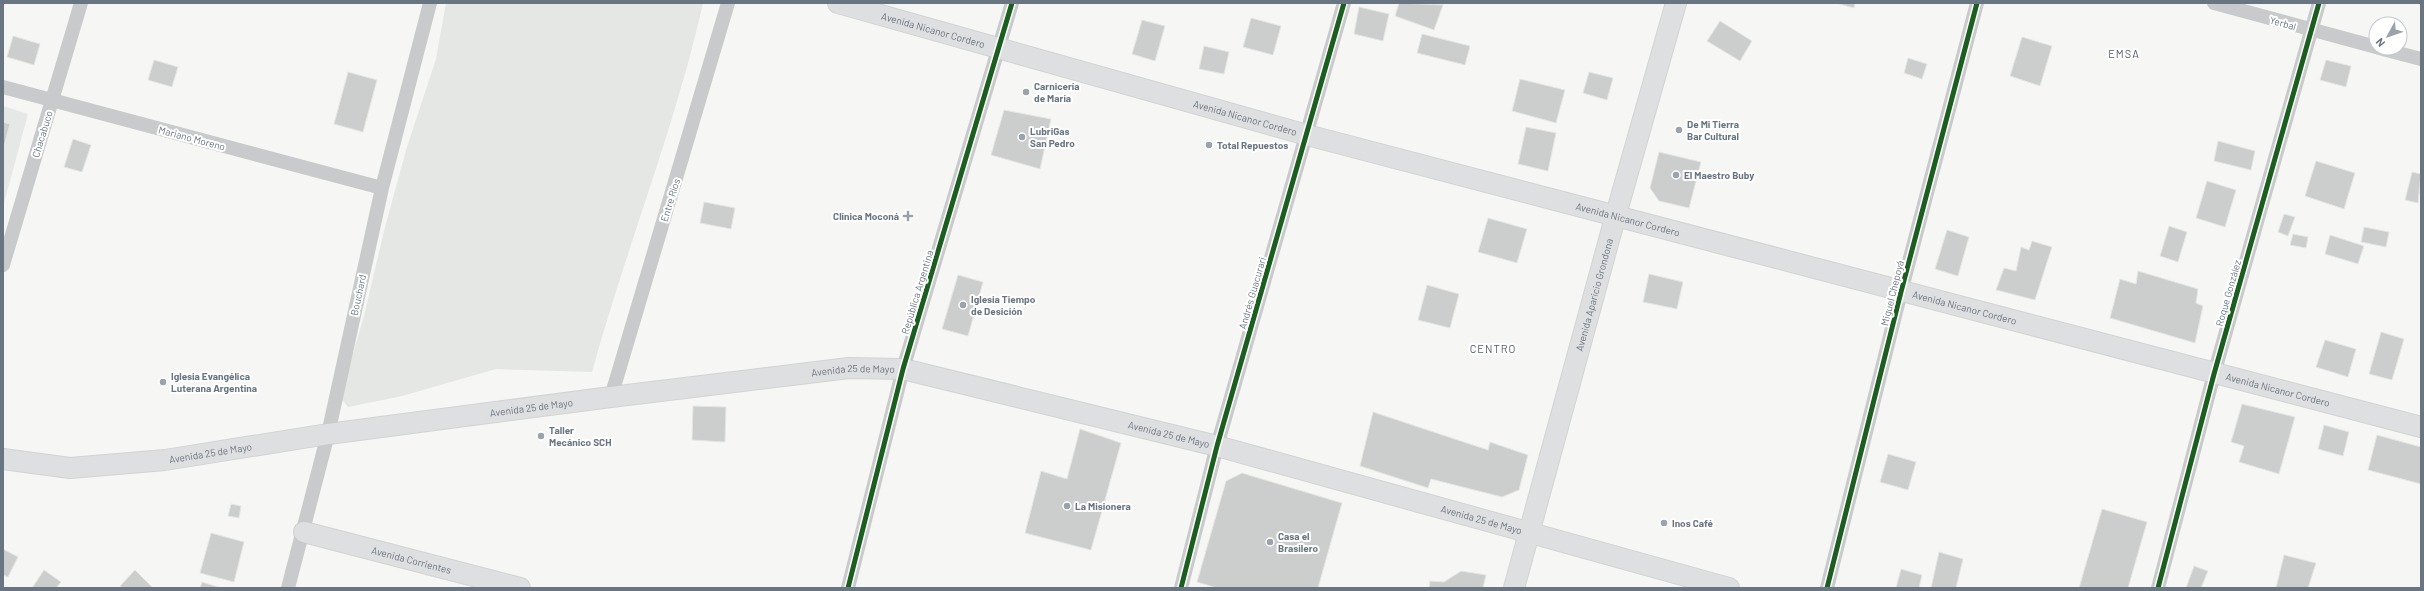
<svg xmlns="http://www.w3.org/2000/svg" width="2424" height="591" font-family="Barlow,sans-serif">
  <rect width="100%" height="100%" fill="#f6f6f5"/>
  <!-- built -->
  <path fill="#e6e8e8" d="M3,106L28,114L3,207Z"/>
  <!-- green -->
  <path fill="#e4e7e3" d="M446,3H703C675,128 626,248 592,372L496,369L402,396L348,407L340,397L364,316L384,231L406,150L436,59Z"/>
  <!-- building -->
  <path fill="#cccece" stroke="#e6e6e4" d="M1399,3L1443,5L1434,30L1395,16Z
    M1836,3H1855L1854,8Z
    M1359,7L1389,14L1383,41L1354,34Z
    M1251,18L1281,26L1273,55L1243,47Z
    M1142,20L1165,26L1155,61L1132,54Z
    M1720,21L1752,41L1740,61L1707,41Z
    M1422,34L1470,46L1465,65L1417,53Z
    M13,36L40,44L34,65L7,57Z
    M2022,37L2052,46L2040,86L2010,76Z
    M1204,46L1229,52L1224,74L1199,69Z
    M1908,58L1927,64L1922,79L1904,73Z
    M154,60L178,67L172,87L148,80Z
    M2326,60L2351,66L2346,87L2320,80Z
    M348,72L377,80L363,132L334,124Z
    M1589,72L1613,78L1607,100L1583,93Z
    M1520,79L1565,90L1556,123L1512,111Z
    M1004,110L1051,119L1040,169L991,155Z
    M3,122L10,124L3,150Z
    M1526,127L1556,133L1548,171L1518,164Z
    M73,139L91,145L82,172L64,167Z
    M2218,141L2255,151L2251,170L2214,161Z
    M1659,152L1701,162L1689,208L1659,201L1650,188Z
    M2316,161L2355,173L2344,209L2305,196Z
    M2412,172L2421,174L2418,203L2405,200Z
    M2207,181L2236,190L2225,227L2196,218Z
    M704,202L735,208L731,229L700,223Z
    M2284,214L2295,217L2288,236L2278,232Z
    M1488,218L1527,229L1517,263L1478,252Z
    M2169,226L2187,232L2178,262L2160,256Z
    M2364,227L2389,232L2386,247L2361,242Z
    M1947,230L1969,237L1958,276L1935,269Z
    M2293,234L2308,237L2306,248L2290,245Z
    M2330,235L2364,246L2358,264L2325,254Z
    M2032,241L2052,247L2035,300L1996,290L2004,268L2016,271L2021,247L2029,250Z
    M2138,271L2198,289L2196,303L2203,306L2195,343L2110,318L2120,279L2136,284Z
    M1649,274L1683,282L1677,309L1643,302Z
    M958,275L983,282L968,336L942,329Z
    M1427,285L1459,294L1450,328L1418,320Z
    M2381,332L2404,339L2392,380L2369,374Z
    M2325,340L2356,349L2348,377L2316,367Z
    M2242,404L2295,417L2279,474L2239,462L2244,446L2231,442Z
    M693,406L726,407L725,442L692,440Z
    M1373,412L1488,450L1490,442L1528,455L1519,490L1502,497L1431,479L1428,488L1360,466Z
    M2324,425L2349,432L2343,456L2318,449Z
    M1080,429L1121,443L1091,550L1025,533L1041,471L1067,479Z
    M2377,435L2421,447V484L2368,470Z
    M1888,454L1916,462L1908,490L1880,482Z
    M1242,473L1342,503L1318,588H1217L1197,582L1226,481Z
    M231,504L241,506L239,518L228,516Z
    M2102,509L2147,522L2128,588H2079Z
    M211,533L244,542L234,582L200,573Z
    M3,549L18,557L8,577L3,575Z
    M1939,552L1963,559L1956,588H1931Z
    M2284,555L2316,563L2308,588H2276Z
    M2194,566L2208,571L2201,588H2186Z
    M1901,569L1922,575L1919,588H1896Z
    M44,570L61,582L56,588H32Z
    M135,570L153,588H123L120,586Z
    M1461,571L1486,575L1483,588H1429L1430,581L1444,582Z
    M202,582L221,588H200Z"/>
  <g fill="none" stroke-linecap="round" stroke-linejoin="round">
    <!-- secondary casing -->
    <g stroke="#d2d3d3" stroke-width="22">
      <g id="secondary">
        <path id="s1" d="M838,3L1307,135L2421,427"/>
        <path id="s2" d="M3,459L70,468L165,460L328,434L611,397L849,368L903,369L1217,446L1729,588"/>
        <path id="s3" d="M304,532L520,588"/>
        <path id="s4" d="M1514,588L1615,218L1676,3"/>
      </g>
    </g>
    <!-- minor -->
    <path stroke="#c9cacb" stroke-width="14" d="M2214,3L2376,47
      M2379,48L2421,59
      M3,87L382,188
      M3,265L81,3
      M611,397L728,3
      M288,588L328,434L382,188L430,3
      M848,588L903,369L1012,3
      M1181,588L1217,446L1344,3
      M1827,588L1901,292L1977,3
      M2158,588L2214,374L2319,3"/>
    <!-- secondary -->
    <use href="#secondary" stroke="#dedfe0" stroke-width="20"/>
    <!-- cycleway casing -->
    <g stroke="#fff" stroke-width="8">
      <path id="cycleway" d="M848,588L903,369L1012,3
        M1181,588L1217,446L1344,3
        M1827,588L1901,292L1977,3
        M2158,588L2214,374L2319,3"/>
    </g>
    <!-- cycleway -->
    <use href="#cycleway" stroke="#1b5e20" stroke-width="5"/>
  </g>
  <!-- markers -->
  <g fill="#9aa3aa" stroke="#fff" stroke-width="1.5">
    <circle cx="1026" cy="92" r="4"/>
    <circle cx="1679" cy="130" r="4"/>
    <circle cx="1022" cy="137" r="4"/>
    <circle cx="1209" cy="145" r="4"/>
    <circle cx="1676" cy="175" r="4"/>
    <path d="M906 210h4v4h4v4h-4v4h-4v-4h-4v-4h4z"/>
    <circle cx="963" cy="305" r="4"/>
    <circle cx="163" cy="382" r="4"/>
    <circle cx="541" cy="436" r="4"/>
    <circle cx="1067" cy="506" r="4"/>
    <circle cx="1664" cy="523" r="4"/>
    <circle cx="1270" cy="542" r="4"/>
  </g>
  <g text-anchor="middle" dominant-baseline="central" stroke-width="4" stroke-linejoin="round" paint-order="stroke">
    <!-- street labels -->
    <g font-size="10" fill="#697682" stroke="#fff">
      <text transform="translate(2283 23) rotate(16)">Yerbal</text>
      <text stroke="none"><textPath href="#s1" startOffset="99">Avenida Nicanor Cordero</textPath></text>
      <text stroke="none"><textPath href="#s1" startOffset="423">Avenida Nicanor Cordero</textPath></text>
      <text transform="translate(42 134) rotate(-73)">Chacabuco</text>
      <text transform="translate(192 138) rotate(15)">Mariano Moreno</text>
      <text transform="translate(670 200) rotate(-73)">Entre Ríos</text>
      <text stroke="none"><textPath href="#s1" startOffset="819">Avenida Nicanor Cordero</textPath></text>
      <text transform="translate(917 292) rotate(-73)">República Argentina</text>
      <text transform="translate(1252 293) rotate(-74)">Andrés Guacurari</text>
      <text transform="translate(1892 293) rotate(-76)">Miguel Chepoyá</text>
      <text transform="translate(2228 293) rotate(-74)">Roque González</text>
      <text transform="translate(358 295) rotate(-78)">Bouchard</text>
      <text stroke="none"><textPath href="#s4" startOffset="304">Avenida Aparicio Grondona</textPath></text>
      <text stroke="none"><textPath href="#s1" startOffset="1167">Avenida Nicanor Cordero</textPath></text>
      <text stroke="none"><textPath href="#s2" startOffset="857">Avenida 25 de Mayo</textPath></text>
      <text stroke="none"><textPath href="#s1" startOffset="1491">Avenida Nicanor Cordero</textPath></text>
      <text stroke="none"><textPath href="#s2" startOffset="533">Avenida 25 de Mayo</textPath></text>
      <text stroke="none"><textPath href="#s2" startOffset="1181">Avenida 25 de Mayo</textPath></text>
      <text stroke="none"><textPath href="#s2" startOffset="209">Avenida 25 de Mayo</textPath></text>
      <text stroke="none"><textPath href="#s2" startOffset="1505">Avenida 25 de Mayo</textPath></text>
      <text stroke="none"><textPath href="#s3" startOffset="111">Avenida Corrientes</textPath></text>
    </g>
    <!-- poi labels -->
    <g font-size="10" font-weight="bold" fill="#697682" stroke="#fff" text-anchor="start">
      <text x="1034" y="86">Carnicería<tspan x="1034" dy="12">de María</tspan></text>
      <text x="1687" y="124">De Mi Tierra<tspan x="1687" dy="12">Bar Cultural</tspan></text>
      <text x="1030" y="131">LubriGas<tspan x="1030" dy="12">San Pedro</tspan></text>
      <text x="1217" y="145">Total Repuestos</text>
      <text x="1684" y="175">El Maestro Buby</text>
      <text x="899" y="216" text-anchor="end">Clínica Moconá</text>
      <text x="971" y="299">Iglesia Tiempo<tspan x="971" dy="12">de Desición</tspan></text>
      <text x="171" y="376">Iglesia Evangélica<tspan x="171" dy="12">Luterana Argentina</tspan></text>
      <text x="549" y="430">Taller<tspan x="549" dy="12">Mecánico SCH</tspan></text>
      <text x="1075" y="506">La Misionera</text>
      <text x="1672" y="523">Inos Café</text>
      <text x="1278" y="536">Casa el<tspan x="1278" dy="12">Brasilero</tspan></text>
    </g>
    <!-- neighbourhood labels -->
    <g font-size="11" letter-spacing="1" fill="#566068" stroke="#fff">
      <text x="2124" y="53">EMSA</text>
      <text x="1493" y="348">CENTRO</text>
    </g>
  </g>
  <!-- border -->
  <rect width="2424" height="591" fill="none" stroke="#697682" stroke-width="8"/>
  <!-- north arrow -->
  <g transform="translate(2388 36) rotate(230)"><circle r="19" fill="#ffffff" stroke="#c3c8cd"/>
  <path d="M0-3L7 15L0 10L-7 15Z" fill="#9aa3aa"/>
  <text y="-6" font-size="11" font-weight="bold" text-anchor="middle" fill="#697682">N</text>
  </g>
</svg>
